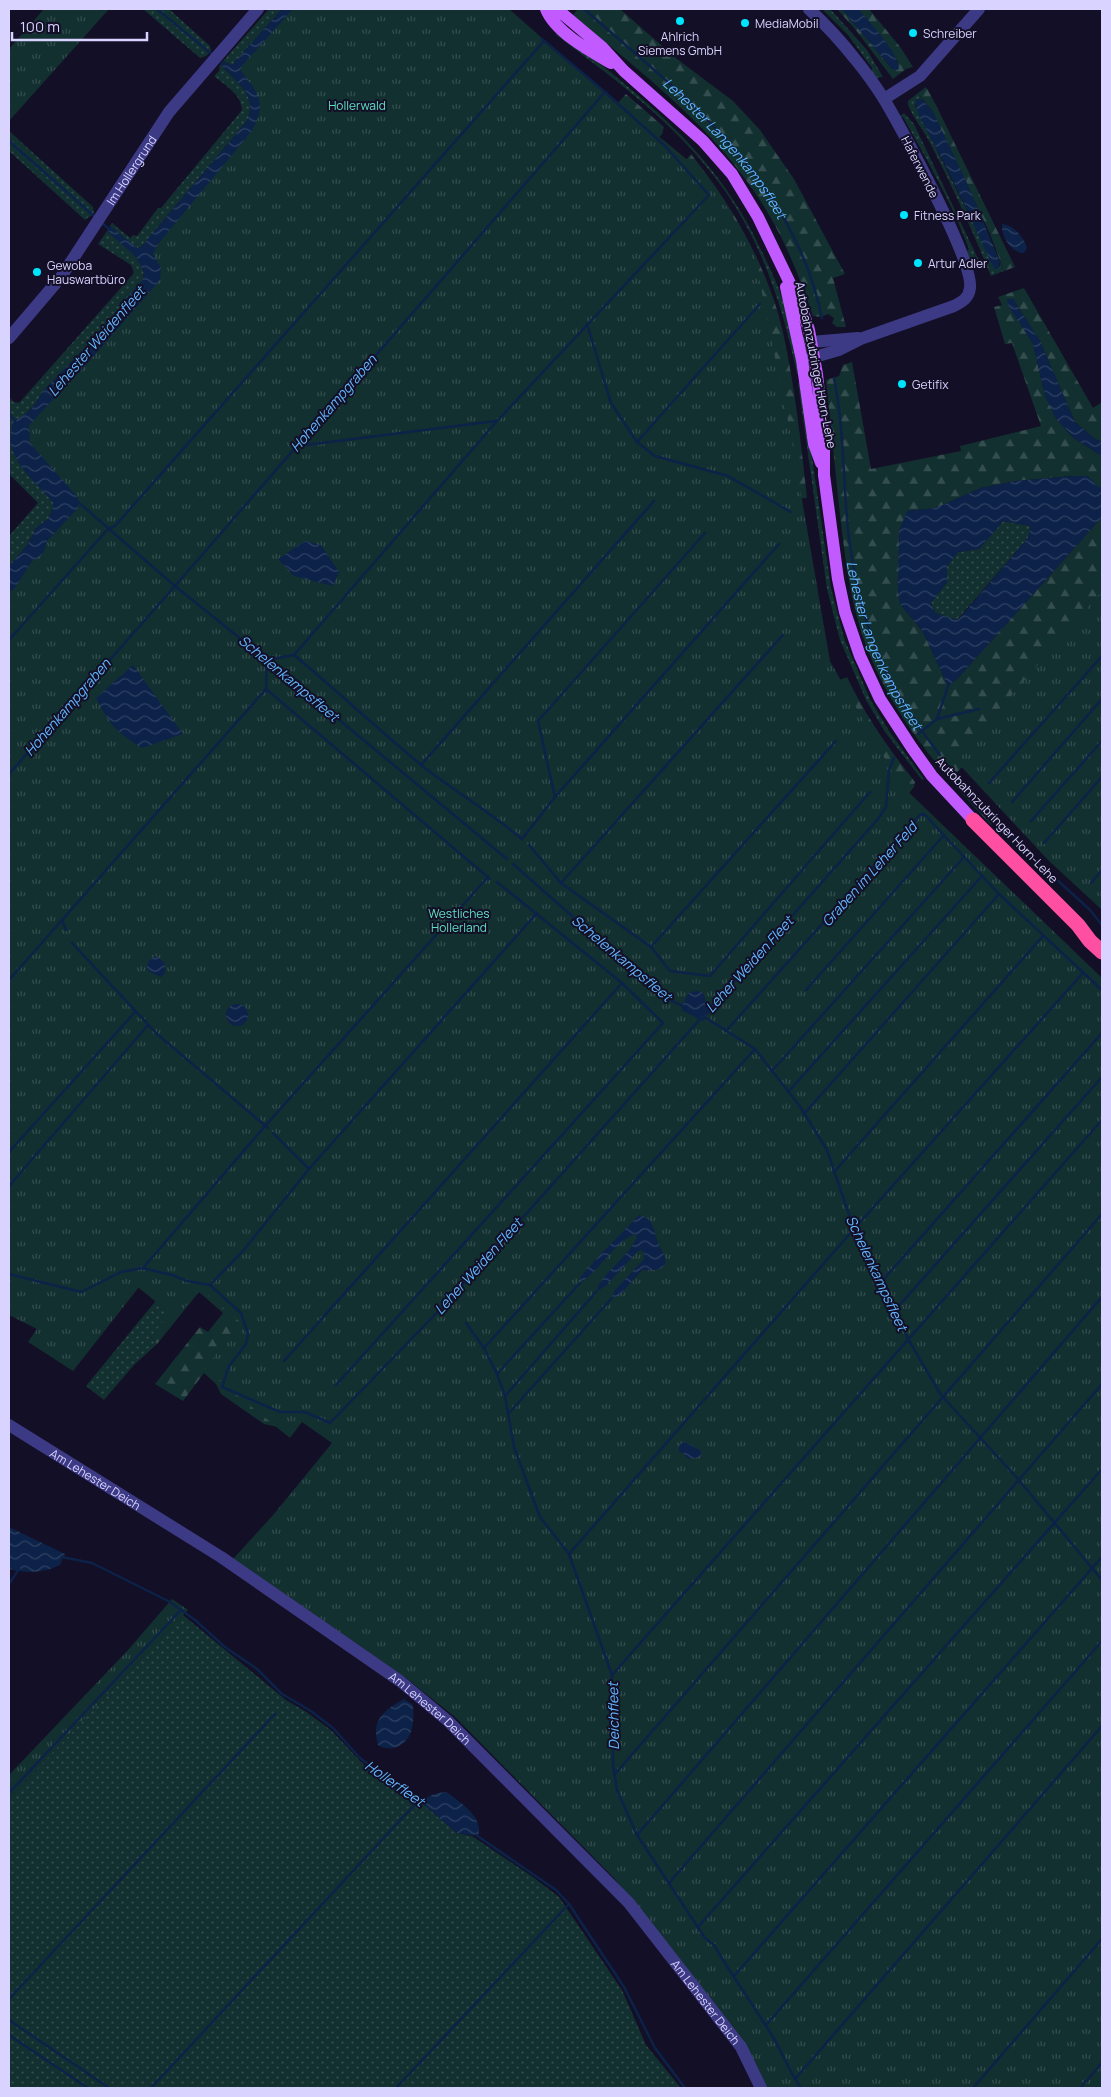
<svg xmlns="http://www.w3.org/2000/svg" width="1111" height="2097" font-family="Manrope,sans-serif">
  <defs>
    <pattern id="grass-dots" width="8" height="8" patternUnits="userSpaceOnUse" patternTransform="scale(1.25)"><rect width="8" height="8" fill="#12302f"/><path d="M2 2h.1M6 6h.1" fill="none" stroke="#344d4e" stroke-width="1.8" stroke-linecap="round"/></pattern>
    <pattern id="forest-firs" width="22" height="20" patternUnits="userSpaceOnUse" patternTransform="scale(1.25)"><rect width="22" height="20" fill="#12302f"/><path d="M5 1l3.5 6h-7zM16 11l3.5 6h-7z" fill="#344d4e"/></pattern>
    <pattern id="park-tufts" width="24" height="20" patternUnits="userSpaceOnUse" patternTransform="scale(1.25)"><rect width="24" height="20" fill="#12302f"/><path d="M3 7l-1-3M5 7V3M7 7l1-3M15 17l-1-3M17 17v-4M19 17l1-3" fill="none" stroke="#344d4e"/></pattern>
    <pattern id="water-waves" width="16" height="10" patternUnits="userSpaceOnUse" patternTransform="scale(1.25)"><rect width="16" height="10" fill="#0c2248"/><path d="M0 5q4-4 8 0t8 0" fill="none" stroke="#2f4163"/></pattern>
  </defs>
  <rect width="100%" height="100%" fill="#130f26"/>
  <!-- grass -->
  <path fill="url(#grass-dots)" d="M143,9H169L210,46L211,51L206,56L200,58Z
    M269,9H282L232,65L223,61Z
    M822,9H829L834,13L867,50L883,77L875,78L871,73L872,68L848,35Z
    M558,31C645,99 719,154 765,258C773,274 780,290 785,307C792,329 795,352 800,374H797C782,301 757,228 709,170C666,116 609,75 555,34Z
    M220,64C235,81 259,95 247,121L141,247L137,248L110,226L112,223L130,238L133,235L137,236L158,208H161L242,110C241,94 226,86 214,76L219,71Z
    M918,93L923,100L917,99L915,106L922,120L973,223L1000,267V262L1004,271L991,276C972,230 952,185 929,141C925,132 906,108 908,101Z
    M904,113L914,124L981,265L973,268L966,252L969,249C952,203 927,160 903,117H899Z
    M9,131L93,207L94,213L85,220L9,151Z
    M107,231C118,241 149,262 143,279C141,286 133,291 128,297C121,304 117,314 110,323L44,390L36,403L23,417L15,420L12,447L25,470L53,502V508L48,519L36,528L28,544L9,567V536L38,503L9,474V397L14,402L19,403L134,273L131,265L98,244Z
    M801,382L831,588L844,638L870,699L889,731L924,779L922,780L885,732L866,700L840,640L827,589L798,383Z
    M1003,521L1031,526L1028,538L957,620L935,613L931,603L947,582V566L958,552L979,549Z
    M154,1303L169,1314L151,1337L157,1344L134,1365L104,1400L86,1386Z
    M183,1615L286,1700L308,1713L332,1731L363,1764L389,1785L423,1804L457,1833L472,1836L533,1877L559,1897L622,1990L646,2045L681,2088H9V1798Z"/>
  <!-- forest -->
  <path fill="url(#forest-firs)" d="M578,9H620L677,59L733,101L760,130L794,179L845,274L833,278L846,327H837L832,323L834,318L828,314L821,317L813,316C801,281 788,247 769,215C722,133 644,75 573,15Z
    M837,9H842L892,69L898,62L884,40L858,9H869L901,48L913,67L906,69L893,79L855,29Z
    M926,87L935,103L1015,267L1004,271L990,234L933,112L918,93Z
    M626,94L664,127L662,134L655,141L615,106Z
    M691,154C732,205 768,267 783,332C795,387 801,443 807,498L793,499L680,167Z
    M1024,288L1093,408L1102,402V442L1095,439L1075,422L1040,341L1013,299L1007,300L1033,344L1045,396L1065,429L1075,439L1102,456V487H1098L1072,476L1016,481L981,488L936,508L907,511L900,604L923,632L948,686L958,678L1102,517V609L954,776L994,821L991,825C943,774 895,719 869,653C849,603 844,549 838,497C834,458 830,419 826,380L839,376L843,365L852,362L871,469L961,451L960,446L1041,426L1012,343L1005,344L994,307L1002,305L998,297Z
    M847,677C865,715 889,749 915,782L914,787L897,807L832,683Z
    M135,1274L211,1280L245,1315L282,1428L264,1424L221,1394L216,1384L204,1373L183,1401L155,1384L200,1327L208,1332L223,1313L199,1292L157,1344L151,1337L168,1314L154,1303L155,1301L139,1288Z"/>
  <!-- park -->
  <path fill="url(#park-tufts)" d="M44,9H109L9,121V49Z
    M287,9H509L591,81L695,166L726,206L742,232L754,253L791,436L830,661L898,782L1102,978V2088H766L709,1997L614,1878L455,1717L406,1678L233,1559L274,1514L332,1443L302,1422L290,1438L205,1369L240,1322L201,1289L177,1316L139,1287L73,1371L28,1342L37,1329L9,1315V576L72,504L20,454V425L149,280L144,255L254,119L255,103L233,68Z
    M1102,591V910L1048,860L955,760Z
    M172,1599L188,1610L9,1798V1775L128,1650Z"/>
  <!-- water -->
  <path fill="url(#water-waves)" fill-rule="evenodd" d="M282,9H293L241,67V71C260,94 267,105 251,132L158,244L153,254L161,268L160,280L86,365L29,425L30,443L78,498V508L47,541L44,551L39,558L32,561L15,588L9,592V567L28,544L36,528L48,519L53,508V502C39,486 16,467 11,445C10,437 12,429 13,421C30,413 34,407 44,390L120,311L126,299L143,279L144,272L137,258L107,231L110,226L137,248L141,247L247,121C259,95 235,81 220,64L223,61L232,65Z
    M842,9H858C869,21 900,54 899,70L892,69Z
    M917,99L923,100L933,112L968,185L1000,262L998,270L995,269L990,261C970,215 949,171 925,127C921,119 913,107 917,99Z
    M1002,224C1014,225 1024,238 1027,248L1024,253C1011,253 1001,237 1002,224Z
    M1010,299H1013L1040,341L1075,422L1095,439L1102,442V456L1075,439L1056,419L1045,396L1033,344L1009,307L1007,300Z
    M1072,476H1088L1098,487H1102V517L958,678L948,686L923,632L900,604L898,593L899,531L907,511L936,508L981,488L1016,481ZM1003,521L1031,526L1028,538L958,620L935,613L931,603L947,582V566L958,552L979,549Z
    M305,541L321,545L339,572L333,586L294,576L278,559Z
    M133,665L183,734L142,748C116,732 110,725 96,698Z
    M155,956C165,960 170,969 161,977L150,972L146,968L149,961Z
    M698,991L703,993L707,1004H716L703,1021L681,1010L685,999L690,992Z
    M226 1015a11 11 0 1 1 22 0a11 11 0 1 1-22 0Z
    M639,1215C654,1217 654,1233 659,1245C660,1248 663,1252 664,1255C671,1271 652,1271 642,1270L621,1294L611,1299L615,1290L644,1259V1254L642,1250L638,1251L606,1286L596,1292C603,1270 628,1259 637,1237L635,1234C618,1239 598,1272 580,1283L581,1276L602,1253Z
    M686,1442L701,1451V1457L688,1459L683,1453L679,1452V1444Z
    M9,1527L65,1554L60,1565C40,1574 30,1573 9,1569Z
    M404,1699L413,1705C414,1720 414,1740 397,1747C391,1749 383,1749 378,1745C371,1720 383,1711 404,1699Z
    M446,1792C459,1801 485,1818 478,1836L457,1833L423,1804L422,1802L427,1797L437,1793Z"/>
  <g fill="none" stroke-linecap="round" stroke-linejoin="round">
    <!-- stream -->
    <g stroke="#0c2248" stroke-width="2.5">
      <path d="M157,9L214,56"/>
      <path id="s1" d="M584,9C685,97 793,178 822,318"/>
      <path d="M9,141L95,217"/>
      <path d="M101,222L110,230"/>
      <path d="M587,324L611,403L637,442L655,456L728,476L791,512"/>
      <path id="s2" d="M834,378C844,428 843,479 848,530C854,581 867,637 892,683C905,708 922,732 940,755"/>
      <path d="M9,414L16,422"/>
      <path d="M637,442L760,304"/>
      <path d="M298,446L496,421"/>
      <path d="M75,503L78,502L175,586L267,660L507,859"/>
      <path d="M9,640L108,529L115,526L544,41"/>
      <path d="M294,655C337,691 378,729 421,765C454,791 490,812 522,839"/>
      <path d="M266,689L490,879"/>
      <path d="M937,719L979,709"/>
      <path d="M918,734L937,719L948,686"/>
      <path d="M421,765L654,501"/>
      <path d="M949,768L1020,846L1090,910L1102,925"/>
      <path d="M9,774L175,586L605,92L542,39"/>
      <path d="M989,783L1102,656"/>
      <path d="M555,797L538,721L705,533"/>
      <path d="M1012,802L1102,699"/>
      <path d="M1031,821L1102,741"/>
      <path d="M522,839L555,797L779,544"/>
      <path d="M1044,843L1102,777"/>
      <path d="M529,845L561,883L651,947L670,971L710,976L870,792"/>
      <path d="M513,864L664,997L685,1007"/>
      <path d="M561,883L783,635"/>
      <path d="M1091,883L1102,870"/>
      <path d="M62,920L66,930"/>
      <path d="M72,943L157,1034L268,1128"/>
      <path d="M651,947L836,741"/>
      <path d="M9,980L266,689L267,660L294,655L497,421L709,195L664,145L605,92"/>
      <path d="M806,990L944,835"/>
      <path d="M713,1005L878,819L886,807L889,770L894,758"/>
      <path d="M703,1016L755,1049L799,1105L827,1150L854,1229L883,1280L908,1339L941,1395L1018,1479L1102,1580"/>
      <path d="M726,1031L920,815L924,814L999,894L1102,990"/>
      <path d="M772,1071L964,857"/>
      <path d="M788,1092L982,876"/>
      <path d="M804,1114L999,894"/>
      <path d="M273,1133L309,1169"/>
      <path d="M9,1152L135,1012"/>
      <path d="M834,1172L1043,936"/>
      <path d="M9,1186L148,1025"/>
      <path d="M143,1268L265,1126L488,877"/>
      <path d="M9,1274L81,1292L121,1272L142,1268L172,1275L187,1281L210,1285L241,1313L248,1334L246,1344L229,1366L222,1387L280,1412H305L330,1423L450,1299L701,1018"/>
      <path d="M883,1280L1102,1033"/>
      <path d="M210,1285L243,1251L309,1169L537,913"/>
      <path d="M896,1309L1102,1077"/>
      <path d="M466,1323L484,1348L497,1374L505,1396L514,1447L540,1517L569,1554L612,1675L613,1765L617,1790L637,1835L705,1938L714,1945C732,1976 754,2006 773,2037C783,2054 790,2073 801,2088"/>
      <path d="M484,1348L755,1049"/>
      <path d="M284,1361L622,983"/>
      <path d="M497,1374L580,1283"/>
      <path d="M336,1385L663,1023L622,983L497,882"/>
      <path d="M505,1396L596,1292"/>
      <path d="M509,1413L611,1299"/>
      <path d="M569,1554L854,1229L1083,973"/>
      <path d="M62,1557L92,1563L170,1602L195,1620L225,1647L257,1669L282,1694L311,1711L333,1728L359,1757L388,1781L425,1804"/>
      <path d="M9,1584L19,1569"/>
      <path d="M612,1675L1102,1120"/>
      <path d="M615,1774L1102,1214"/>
      <path d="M9,1793L181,1610"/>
      <path d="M476,1835L556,1890L569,1904L624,1987L655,2048L685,2088"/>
      <path d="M637,1835L1102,1297"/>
      <path d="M669,1883L1102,1384"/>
      <path d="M698,1927L1102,1469"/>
      <path d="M734,1976L1102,1557"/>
      <path d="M9,1999L275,1714"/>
      <path d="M9,2020L109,2088"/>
      <path d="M766,2025L1102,1641"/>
      <path d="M9,2035L88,2088"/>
      <path d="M795,2079L1102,1726"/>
      <path d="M151,2088L419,1800"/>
      <path d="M396,2088L569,1904"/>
      <path d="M973,2088L1102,1939"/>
      <path d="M1080,2088L1102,2063"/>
    </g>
    <!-- minor -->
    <g stroke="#3d3a85" stroke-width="12">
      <path d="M884,99L920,76L979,9"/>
      <path id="s3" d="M9,338L61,277L169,112L258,9"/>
      <path d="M800,343L858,338"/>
      <path d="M804,360L839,350L863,338L954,306C962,302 969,298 970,288C974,261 901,128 884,99C875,85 865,71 855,59C841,41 825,24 809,9"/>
      <path id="s4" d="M9,1425L221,1557L400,1681L448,1721L629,1903L741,2047L761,2088"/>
    </g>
    <!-- major -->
    <path stroke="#c25bff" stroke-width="12" d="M546,9C555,32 590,51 611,63
      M553,9L564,15L602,47L624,71L703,141L732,174L758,217L801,306L809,330L817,374L824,441V475L838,579L845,612L860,656L880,699L912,748L932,776L973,820
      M786,287L802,360L814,444L821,463"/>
    <!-- highway -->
    <path stroke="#ff4fa3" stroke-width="15" d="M973,820L1078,925L1090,941L1102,952"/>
  </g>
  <!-- markers -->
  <g fill="#00e5ff" stroke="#130f26" stroke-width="2">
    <circle cx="680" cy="21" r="5"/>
    <circle cx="745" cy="23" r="5"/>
    <circle cx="913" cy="33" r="5"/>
    <circle cx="904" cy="215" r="5"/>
    <circle cx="918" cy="263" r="5"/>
    <circle cx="37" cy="272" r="5"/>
    <circle cx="902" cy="384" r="5"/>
  </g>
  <g text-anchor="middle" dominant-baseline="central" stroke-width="4" stroke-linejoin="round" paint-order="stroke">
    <!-- poi labels -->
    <g font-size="12" fill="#d9d4ff" stroke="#130f26" text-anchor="start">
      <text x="755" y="23">MediaMobil</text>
      <text x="923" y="33">Schreiber</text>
      <text x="680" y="36" text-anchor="middle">Ahlrich<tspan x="680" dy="14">Siemens GmbH</tspan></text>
      <text x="914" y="215">Fitness Park</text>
      <text x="928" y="263">Artur Adler</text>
      <text x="47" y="265">Gewoba<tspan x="47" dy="14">Hauswartbüro</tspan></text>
      <text x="912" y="384">Getifix</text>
    </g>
    <!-- park labels -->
    <g font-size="12" fill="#5fe0c0" stroke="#130f26">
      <text x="357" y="105">Hollerwald</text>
      <text x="459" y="913">Westliches<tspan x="459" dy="14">Hollerland</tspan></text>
    </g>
    <!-- street labels -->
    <g font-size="12" fill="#d9d4ff" stroke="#130f26">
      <text transform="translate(920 167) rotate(63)">Haferwende</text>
      <text stroke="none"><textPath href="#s3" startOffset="208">Im Hollergrund</textPath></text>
      <text transform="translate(816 365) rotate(79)">Autobahnzubringer Horn-Lehe</text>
      <text transform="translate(997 820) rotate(46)">Autobahnzubringer Horn-Lehe</text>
      <text stroke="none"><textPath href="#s4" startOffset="102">Am Lehester Deich</textPath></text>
      <text stroke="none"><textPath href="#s4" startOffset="508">Am Lehester Deich</textPath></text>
      <text stroke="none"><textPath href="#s4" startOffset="912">Am Lehester Deich</textPath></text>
    </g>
    <!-- water labels -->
    <g font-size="14" font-style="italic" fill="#62b6ff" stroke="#130f26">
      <text stroke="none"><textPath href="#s1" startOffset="199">Lehester Langenkampsfleet</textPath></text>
      <text transform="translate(96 341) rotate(-49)">Lehester Weidenfleet</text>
      <text transform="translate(333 403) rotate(-49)">Hohenkampgraben</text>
      <text stroke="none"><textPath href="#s2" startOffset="275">Lehester Langenkampsfleet</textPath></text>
      <text transform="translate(289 678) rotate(40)">Schelenkampsfleet</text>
      <text transform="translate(67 707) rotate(-49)">Hohenkampgraben</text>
      <text transform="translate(869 874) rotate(-48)">Graben im Leher Feld</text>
      <text transform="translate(622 958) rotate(40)">Schelenkampsfleet</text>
      <text transform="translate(749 964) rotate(-48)">Leher Weiden Fleet</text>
      <text transform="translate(478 1266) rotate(-48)">Leher Weiden Fleet</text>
      <text transform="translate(877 1273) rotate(65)">Schelenkampsfleet</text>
      <text transform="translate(613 1716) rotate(-91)">Deichfleet</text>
      <text transform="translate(395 1783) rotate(35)">Hollerfleet</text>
    </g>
  </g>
  <!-- border -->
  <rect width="1111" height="2097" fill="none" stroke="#d9d4ff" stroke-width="20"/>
  <!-- scale -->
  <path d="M12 32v8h135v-8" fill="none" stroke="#d9d4ff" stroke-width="2.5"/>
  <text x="20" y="32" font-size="15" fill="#d9d4ff" stroke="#130f26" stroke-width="4" paint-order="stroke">100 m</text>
</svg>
